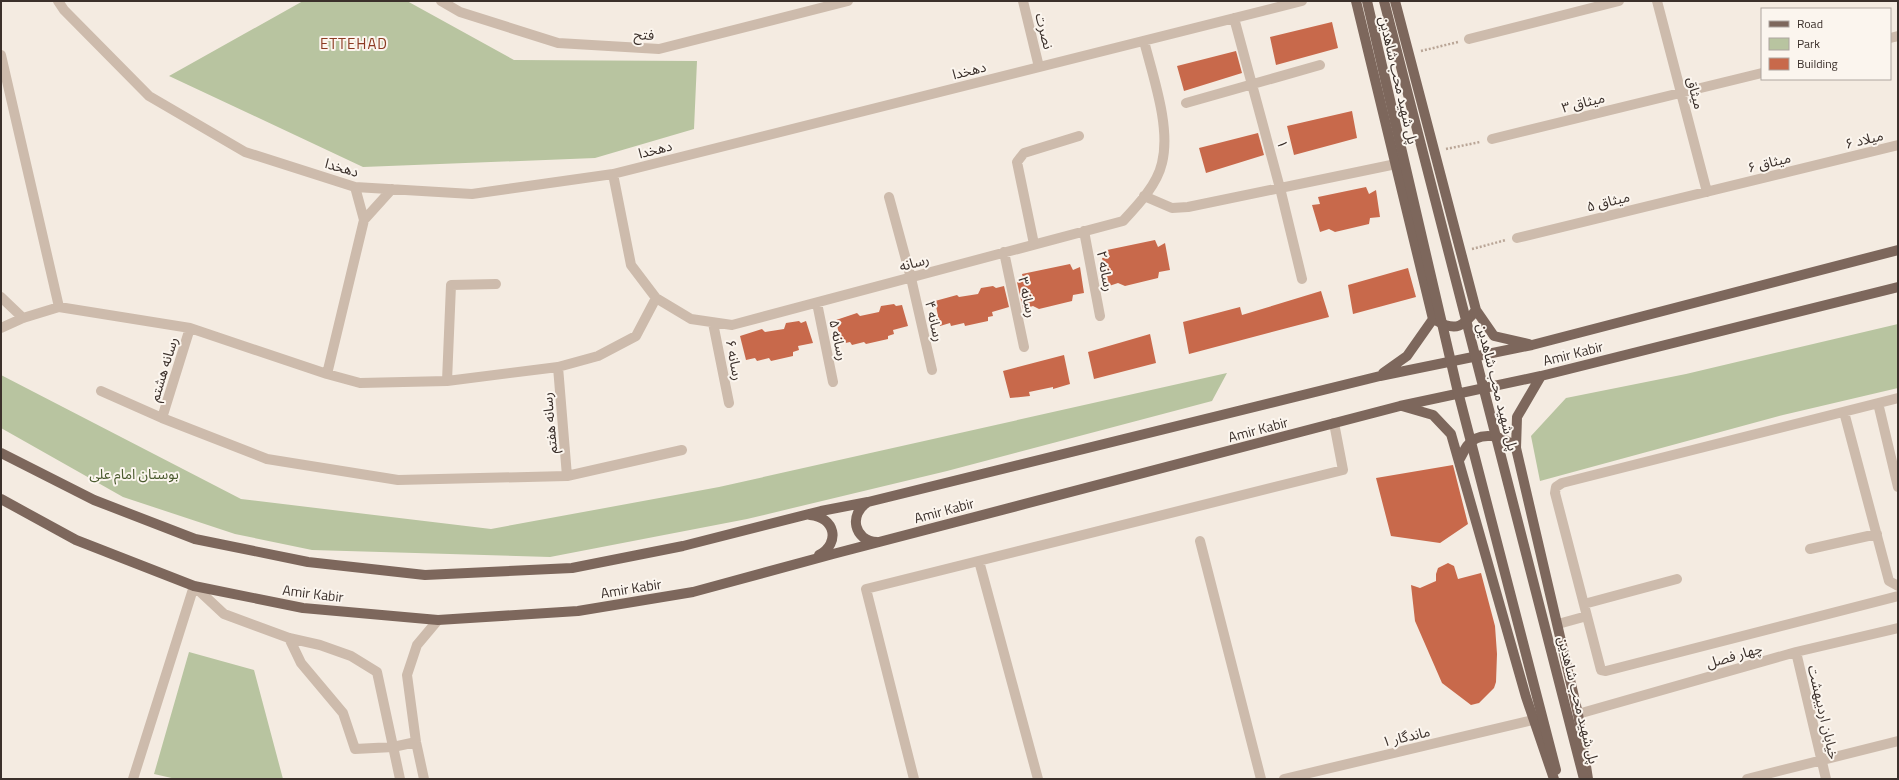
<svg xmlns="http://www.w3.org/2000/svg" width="1899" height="780" font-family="'Titillium Web','Noto Sans Arabic',sans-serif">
  <rect width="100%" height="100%" fill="#f4ebe1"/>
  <!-- green -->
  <path fill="#b8c4a0" d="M303,1H407L514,60L697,61L694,129L595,158L363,167L169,76Z
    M1898,324V388L1783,415L1540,481L1531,436L1566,398L1686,374Z
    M1227,373L1212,401L947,471L747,519L550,557L312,550L235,534L123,497L1,428V375L241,499L491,529L719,487Z
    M189,652L254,670L283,779H176L154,774Z"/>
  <!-- building -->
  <path fill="#c8694b" d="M1332,22L1338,48L1276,65L1270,37Z
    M1236,51L1242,73L1184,91L1177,66Z
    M1352,111L1357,138L1294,155L1287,126Z
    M1258,133L1264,155L1206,173L1199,148Z
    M1366,187L1369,194L1376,190L1380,217L1370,218L1369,224L1335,232L1329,229L1320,232L1312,205L1320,204L1318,197Z
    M1155,240L1158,247L1165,243L1170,270L1159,272L1158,278L1125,286L1118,283L1109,286L1102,258L1110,257L1107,250Z
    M1070,264L1073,270L1080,267L1084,293L1073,295L1072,301L1039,309L1033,306L1023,309L1017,282L1024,281L1022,274Z
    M1408,268L1416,297L1353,314L1348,285Z
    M993,286L996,288L1004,286L1009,307L992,312L993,316L988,317V321L965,326L964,323L951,326L950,323L940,326L935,301L957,295L959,297L978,294L981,288Z
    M1321,291L1329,317L1189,354L1183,322L1240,307L1242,315Z
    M894,304L896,306L902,305L908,326L893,330L894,334L888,336V339L866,344L864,342L852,345L850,342L841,344L836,320L857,313L860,316L879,312L881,306Z
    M799,321L801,323L806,321L813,343L798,346L799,350L793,352V356L771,361L769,358L757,361L755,358L746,360L740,336L762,329L765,332L784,329L786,323Z
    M1150,334L1156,363L1094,379L1088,352Z
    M1064,355L1070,384L1053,389V387L1029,392L1030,396L1010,398L1003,371Z
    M1453,465L1468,524L1440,543L1391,536L1376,478Z
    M1448,563L1454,566L1458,579L1481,573L1495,626L1497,654L1496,682L1494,688L1479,703L1471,705L1442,683L1415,621L1411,585L1420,588L1436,581V574L1438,568Z"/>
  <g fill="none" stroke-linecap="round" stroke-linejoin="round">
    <!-- path -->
    <path stroke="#b9a596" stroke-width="2.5" stroke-dasharray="2 2" stroke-linecap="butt" d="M1421,51L1458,42
      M1446,149L1480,142
      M1472,249L1506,240"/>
    <!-- minor -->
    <path stroke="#cdbbac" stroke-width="10" d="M58,1L64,10L149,96L245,152L355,187L472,194L613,174L1302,1
      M441,1L460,12L558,43L659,49L848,1
      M1023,1L1039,67
      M1657,1L1707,192
      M1234,18L1280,188L1302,279
      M1890,38L1898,36
      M1469,39L1619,1
      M1,55L59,307L23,318L1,328
      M1186,103L1320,65
      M1492,139L1762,73
      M613,174L631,265L656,298L691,319L732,325L1123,221C1138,205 1157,185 1162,163C1171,127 1153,77 1144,41
      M355,187L364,220L392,189
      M1144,196L1172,208L1188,207L1396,164
      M889,197L911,278L932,370
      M1084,231L1100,316
      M1517,238L1898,145
      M1034,244L1017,162L1024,153L1079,136
      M1004,252L1024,347
      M1,297L23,318
      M817,303L833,382
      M59,307L190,328L327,374L360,383L447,381L558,367L598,356L636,336L656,298
      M713,323L729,403
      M558,367L567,476
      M327,374L364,220
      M447,381L451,285L496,284
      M101,391L162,418L267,459L398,480L567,476L682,450
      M1898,398L1562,483L1556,487L1555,493L1601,670L1606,671L1898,596
      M1878,403L1898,487
      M1844,412L1889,581L1898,586
      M162,418L190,328
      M1200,541L1261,779
      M1810,549L1877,534
      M979,561L1038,779
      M1584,604L1677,579
      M1558,624L1587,616
      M289,638L301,663L343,713L355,749L393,747L416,742
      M1796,652L1826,779
      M1578,714L1796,652L1898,628
      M133,779L194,586L224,614L289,638L320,645L351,656L377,672L400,779
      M424,779L416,742L407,675L417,645L438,620
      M914,779L866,589L1343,470L1334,423
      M1284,779L1533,720
      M1747,779L1898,741"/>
    <!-- major -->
    <path stroke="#7d675c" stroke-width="10" d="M1356,1L1433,319L1407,356L1383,373
      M1395,1L1476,310L1494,336L1529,344
      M1437,321C1456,332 1464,326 1476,310
      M1541,376L1517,417L1516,448L1578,714L1588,779
      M1402,406L1433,415L1451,434L1526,697L1554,779
      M1,453L94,500L195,539L308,562L425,575L572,568L683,546L821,511L868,502L1380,376L1532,345L1898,250
      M1459,460C1462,456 1464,450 1467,446C1479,430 1504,435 1516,448
      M1,499L76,540L194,586L303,608L438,620L578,611L693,592L833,554L1400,406L1541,376L1898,287
      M868,502C848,514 854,541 877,542
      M810,515C835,517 841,543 819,555"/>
    <!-- major-bridge -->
    <path stroke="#7d675c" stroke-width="10" d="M1367,1L1457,388L1556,770
      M1384,1L1584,779"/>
  </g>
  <g text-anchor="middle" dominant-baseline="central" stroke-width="4" stroke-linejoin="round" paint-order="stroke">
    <!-- street labels -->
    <g font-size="14" fill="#3b302b" stroke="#fbf5ee">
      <text transform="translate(1045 31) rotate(76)">نصرت</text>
      <text transform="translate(644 34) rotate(2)">فتح</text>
      <text transform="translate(969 70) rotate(-14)">دهخدا</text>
      <text transform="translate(1399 80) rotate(77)">پل شهید محب شاهدین</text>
      <text transform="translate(1696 93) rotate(75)">میثاق</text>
      <text transform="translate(1583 102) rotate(-14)">میثاق ۳</text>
      <text transform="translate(1864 139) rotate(-14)">میلاد ۶</text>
      <text transform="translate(1283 144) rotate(75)">۱</text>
      <text transform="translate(655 149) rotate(-14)">دهخدا</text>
      <text transform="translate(1769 162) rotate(-14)">میثاق ۶</text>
      <text transform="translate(342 167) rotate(16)">دهخدا</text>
      <text transform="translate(1608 201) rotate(-14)">میثاق ۵</text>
      <text transform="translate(914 262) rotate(-15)">رسانه</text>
      <text transform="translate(1106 271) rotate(79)">رسانه ۲</text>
      <text transform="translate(1028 297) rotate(78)">رسانه ۳</text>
      <text transform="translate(935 321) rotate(77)">رسانه ۴</text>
      <text transform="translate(839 340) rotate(78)">رسانه ۵</text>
      <text transform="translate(1573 353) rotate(-14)">Amir Kabir</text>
      <text transform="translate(735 360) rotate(79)">رسانه ۶</text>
      <text transform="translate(163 369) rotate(-73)">رسانه هشتم</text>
      <text transform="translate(1498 387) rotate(76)">پل شهید محب شاهدین</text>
      <text transform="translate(549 423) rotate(-95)">رسانه هفتم</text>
      <text transform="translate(1258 429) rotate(-15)">Amir Kabir</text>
      <text transform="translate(944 510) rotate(-15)">Amir Kabir</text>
      <text transform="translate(631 588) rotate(-9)">Amir Kabir</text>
      <text transform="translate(313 593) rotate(7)">Amir Kabir</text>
      <text transform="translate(1734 655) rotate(-16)">چهار فصل</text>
      <text transform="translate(1579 700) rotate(76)">پل شهید محب شاهدین</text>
      <text transform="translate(1824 712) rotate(77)">خیابان اردیبهشت</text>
      <text transform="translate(1406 736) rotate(-13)">ماندگار ۱</text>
    </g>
    <!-- park labels -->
    <g font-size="14" fill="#4a5a2e" stroke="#fbf5ee">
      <text x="134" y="473">بوستان امام علی</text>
    </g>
    <!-- neighbourhood labels -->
    <g font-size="15" letter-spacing="1" fill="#8c3b22" stroke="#fbf5ee">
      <text x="354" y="43">ETTEHAD</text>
    </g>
  </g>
  <!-- border -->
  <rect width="1899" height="780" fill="none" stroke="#3b302b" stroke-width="4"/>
  <!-- legend -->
  <rect x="1761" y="8" width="130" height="72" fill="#fbf5ee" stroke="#aea6a0"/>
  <rect x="1769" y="21" width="20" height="6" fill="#7d675c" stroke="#aea6a0"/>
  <text x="1797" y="28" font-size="12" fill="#3b302b">Road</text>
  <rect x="1769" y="38" width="20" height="12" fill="#b8c4a0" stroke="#aea6a0"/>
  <text x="1797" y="48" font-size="12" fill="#3b302b">Park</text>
  <rect x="1769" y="58" width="20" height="12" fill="#c8694b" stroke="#aea6a0"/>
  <text x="1797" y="68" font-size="12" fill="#3b302b">Building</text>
</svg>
